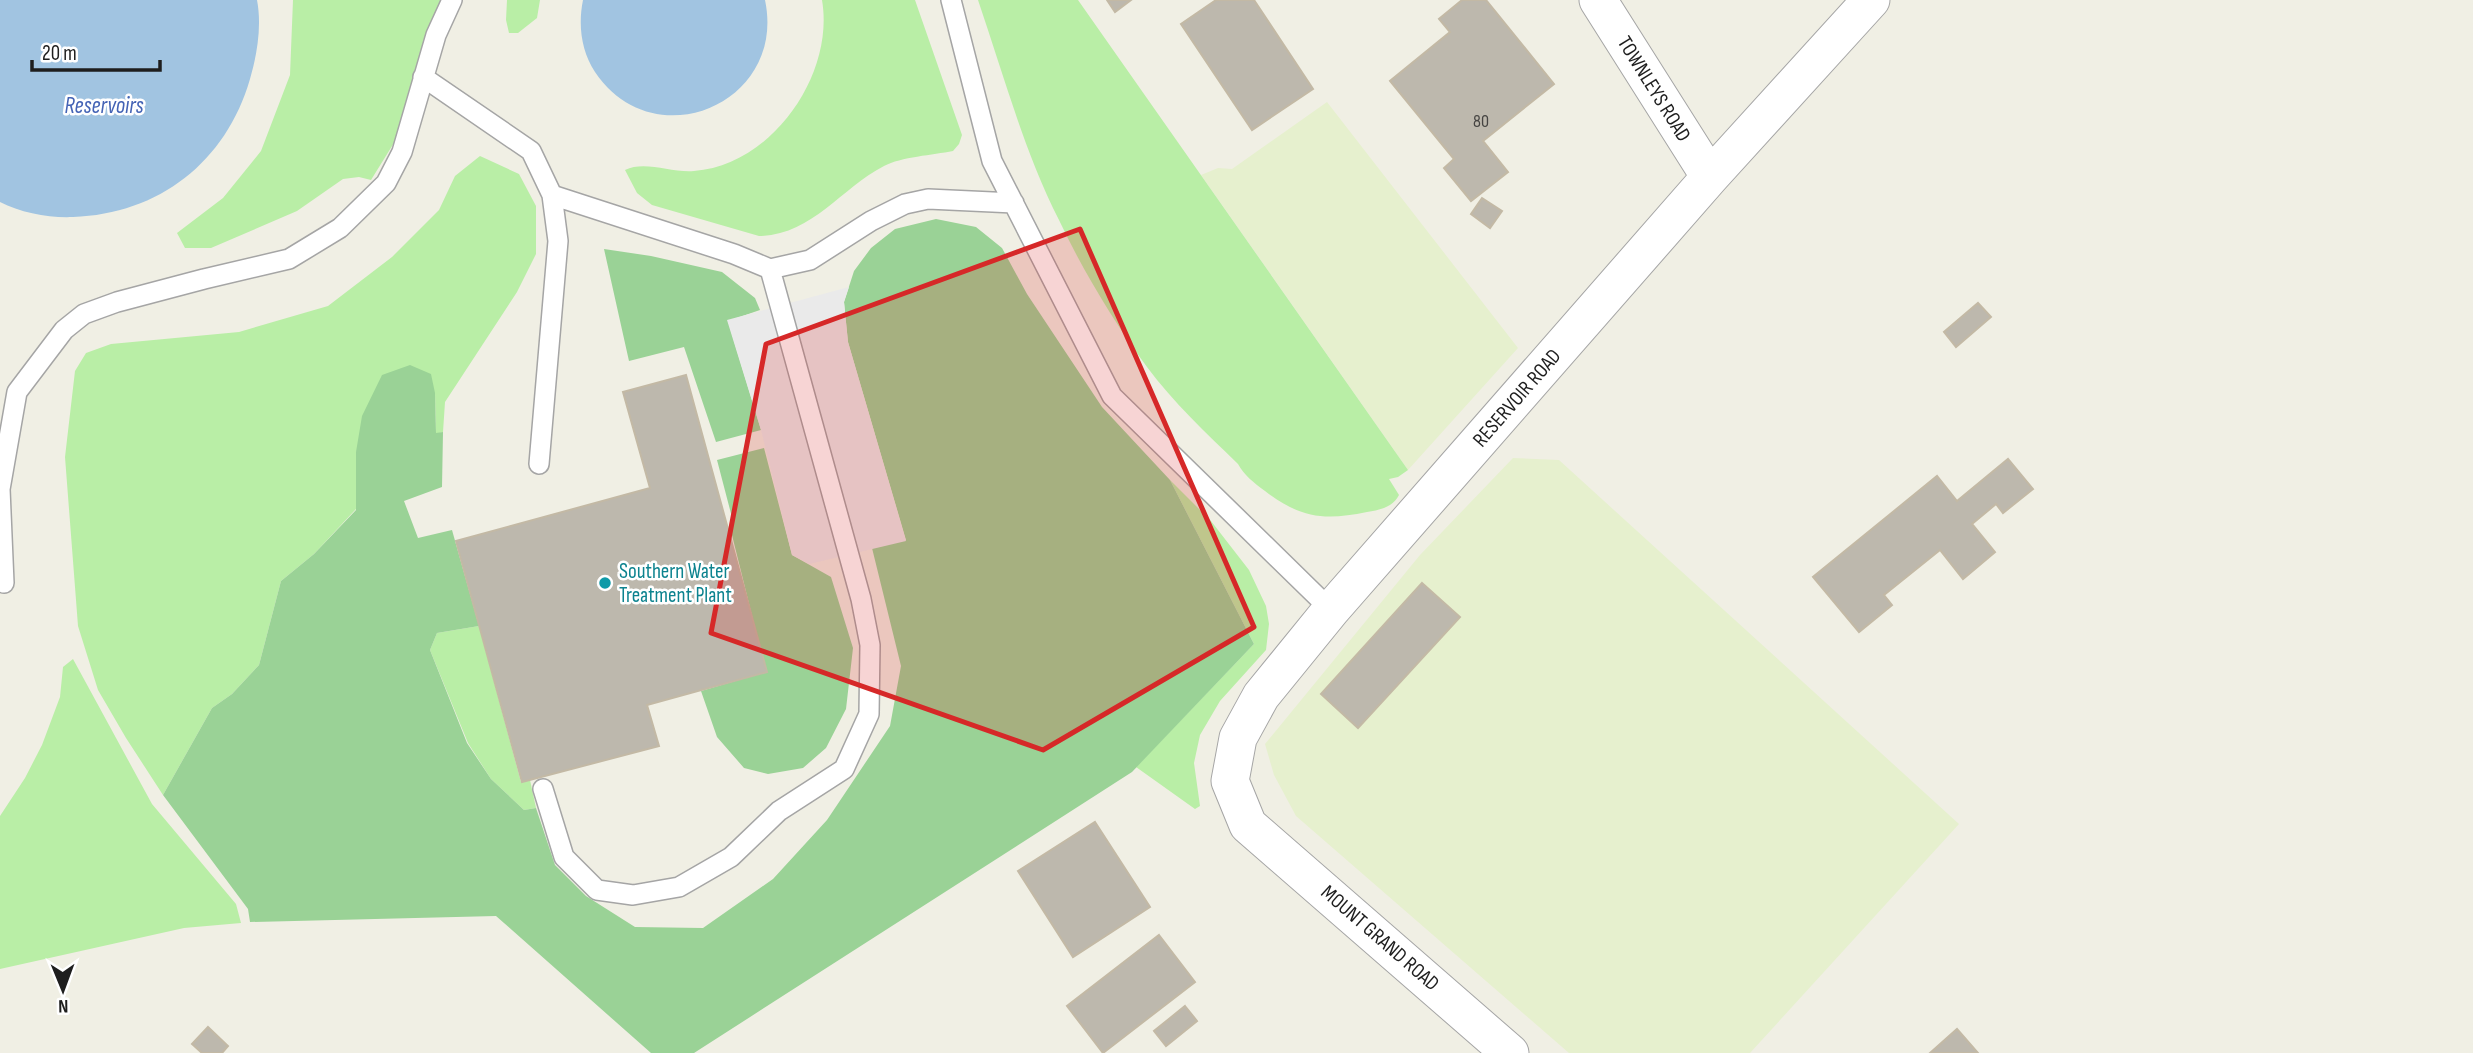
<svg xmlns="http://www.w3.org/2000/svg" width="2473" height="1053" font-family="'Sofia Sans Condensed',sans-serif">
  <rect width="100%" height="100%" fill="#f0efe4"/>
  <!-- farmland -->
  <path fill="#e6f0ce" d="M1327,102L1518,348L1408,470L1201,175L1218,168L1232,169Z
    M1513,458L1559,460L1959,824L1750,1053H1569L1296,816L1274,775L1265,744L1420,555Z"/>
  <!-- grass -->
  <path fill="#b9eea6" d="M293,0H443L397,138L371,180L359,177L343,179L297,211L211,248H185L177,233L223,198L261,151L290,75Z
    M507,0H540L537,18L518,33H509L506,20Z
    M822,0H915L962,135L959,144L953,151C933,155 901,157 884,166C840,189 812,235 759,236L652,205L637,193L625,170C645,160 671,173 694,171C771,166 835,75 822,0Z
    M978,0H1078L1408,470L1398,477L1389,479L1399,495C1393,507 1380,510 1367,512C1324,521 1300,518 1265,491C1254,483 1244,475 1238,464C1206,433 1173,402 1147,367C1114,322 1083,271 1059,220C1024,151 1003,73 978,0Z
    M480,156L519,174L536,206V254L517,292L445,402L443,432L436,434L435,393L356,452V509L314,554L281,581L259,665L232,694L212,708L163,795L126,738L98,690L78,626L65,457L75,371L86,353L111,344L239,332L328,306L392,257L439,210L455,176Z
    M1170,480L1211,521L1249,570L1266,606L1269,624L1266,650L1220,701L1200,735L1194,763L1200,806L1195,809L1136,767L1254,644Z
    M479,626L521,782L530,780L536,808L524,810L491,779L468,743L430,650L437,633Z
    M73,659L152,804L236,904L241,923L184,928L0,969V816L25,778L42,745L60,697L63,667Z"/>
  <!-- forest -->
  <path fill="#9ad296" d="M936,219L976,227L1002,248L1027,294L1102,407L1170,480L1254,644L1132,772L694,1053H651L496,916L250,922L248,909L163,795L212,708L232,694L259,665L281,581L314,554L356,510V452L362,416L382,375L410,365L431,374L435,393L436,433L443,432L442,487L404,501L418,538L452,530L479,626L437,633L430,650L467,743L491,779L524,810L536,808L555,865L586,896L635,927L703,928L773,879L827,820L890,726L901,666L872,548L906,540L848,342L844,302L854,271L871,248L895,229Z
    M604,249L651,256L722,272L755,298L760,310L728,321L761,430L716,442L684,347L629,361Z
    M764,448L792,555L831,577L853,648L846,709L826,748L803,768L768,774L744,768L717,737L701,691L766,672L730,527L734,525L717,460Z"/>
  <!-- parking -->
  <path fill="#eaeaea" d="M849,287L844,302L848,342L906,541L809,564L792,555L761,430L727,320Z"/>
  <!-- water -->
  <path fill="#a1c4e1" d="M0,0H257C262,26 257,55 250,79C226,162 159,214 73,217C49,218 21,213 0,202Z
    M583,0H765C787,103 654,160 595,72C581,50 578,25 583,0Z"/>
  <!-- building -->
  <path fill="#bdb8ad" stroke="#c3b9a5" stroke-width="2" d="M1107,0H1131L1115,12Z
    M1216,0H1254L1313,89L1252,130L1181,24Z
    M1462,0H1486L1554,84L1483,141L1508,172L1471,201L1444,168L1454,159L1390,81L1450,32L1439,19Z
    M1482,198L1502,211L1490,228L1471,214Z
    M1978,303L1991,317L1956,347L1944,332Z
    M686,375L767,672L647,705L659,746L522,782L456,541L650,488L623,392Z
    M2008,459L2033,489L2003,513L1996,504L1972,524L1995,552L1963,579L1940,550L1884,595L1892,605L1859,632L1813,577L1937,476L1957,501Z
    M1422,583L1460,617L1358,728L1321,694Z
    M1095,822L1150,907L1073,957L1018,871Z
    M1159,935L1195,982L1103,1053L1067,1006Z
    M1185,1006L1197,1021L1166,1046L1154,1031Z
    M208,1027L228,1046L222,1053H202L192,1044Z
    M1957,1029L1978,1053H1930Z"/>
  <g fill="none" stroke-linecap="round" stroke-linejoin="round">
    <!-- service casing -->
    <g stroke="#a5a5a5" stroke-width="22">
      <path id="service" d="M951,0L992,161L1112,396L1331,610
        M423,77L531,151L552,195L558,241L539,464
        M552,195L734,254L770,269L810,260L871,221L905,204L928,199L1014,203
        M4,583L0,489L17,392L64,330L84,314L117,302L204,279L289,259L340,228L386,183L402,152L436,35L452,0
        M543,789L564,857L597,890L633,895L679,887L731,857L779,811L844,769L869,714L870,645L861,599L770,269"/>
    </g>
    <!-- minor casing -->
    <g stroke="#a5a5a5" stroke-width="39">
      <path id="minor" d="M1598,0L1710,177
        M1510,1053L1248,825L1230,781L1238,738L1261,696L1331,610L1710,177L1871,0"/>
    </g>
    <!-- service -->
    <use href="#service" stroke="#fff" stroke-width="19"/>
    <!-- minor -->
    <use href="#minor" stroke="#fff" stroke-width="37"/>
  </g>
  <!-- marked area -->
  <path fill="#d62828" fill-opacity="0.2" stroke="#d62828" stroke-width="5" stroke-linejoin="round" d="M1080,229L1254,627L1043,750L711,633L766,344Z"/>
  <!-- markers -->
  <circle fill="#0f9aa8" stroke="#fff" stroke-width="2.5" cx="605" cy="583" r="7"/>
  <g text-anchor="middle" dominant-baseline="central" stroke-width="5" stroke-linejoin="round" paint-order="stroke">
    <!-- number labels -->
    <g font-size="18" fill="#464442">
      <text x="1481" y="121">80</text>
    </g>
    <!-- street labels -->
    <g font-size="21" fill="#1e1e1e" stroke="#fff">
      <text transform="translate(1654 89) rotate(58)">TOWNLEYS ROAD</text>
      <text transform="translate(1517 398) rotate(-49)">RESERVOIR ROAD</text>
      <text transform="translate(1380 938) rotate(41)">MOUNT GRAND ROAD</text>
    </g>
    <!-- culture labels -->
    <g font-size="21" fill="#0d838f" stroke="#fff" text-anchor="start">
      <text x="619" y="571">Southern Water<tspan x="619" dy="24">Treatment Plant</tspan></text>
    </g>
    <!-- water labels -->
    <g font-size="23" font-style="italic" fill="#4463b5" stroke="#fff">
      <text x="104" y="106">Reservoirs</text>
    </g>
  </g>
  <!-- north arrow -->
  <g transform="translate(63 990) rotate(179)" stroke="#ffffff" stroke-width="5" paint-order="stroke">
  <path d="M0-5L12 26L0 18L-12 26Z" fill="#1e1e1e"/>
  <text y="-10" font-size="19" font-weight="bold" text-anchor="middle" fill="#1e1e1e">N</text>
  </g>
  <!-- scale -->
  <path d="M32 60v10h128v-10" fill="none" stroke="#1e1e1e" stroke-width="3.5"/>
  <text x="42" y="60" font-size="21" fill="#1e1e1e" stroke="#ffffff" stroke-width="5" paint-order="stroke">20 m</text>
</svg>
